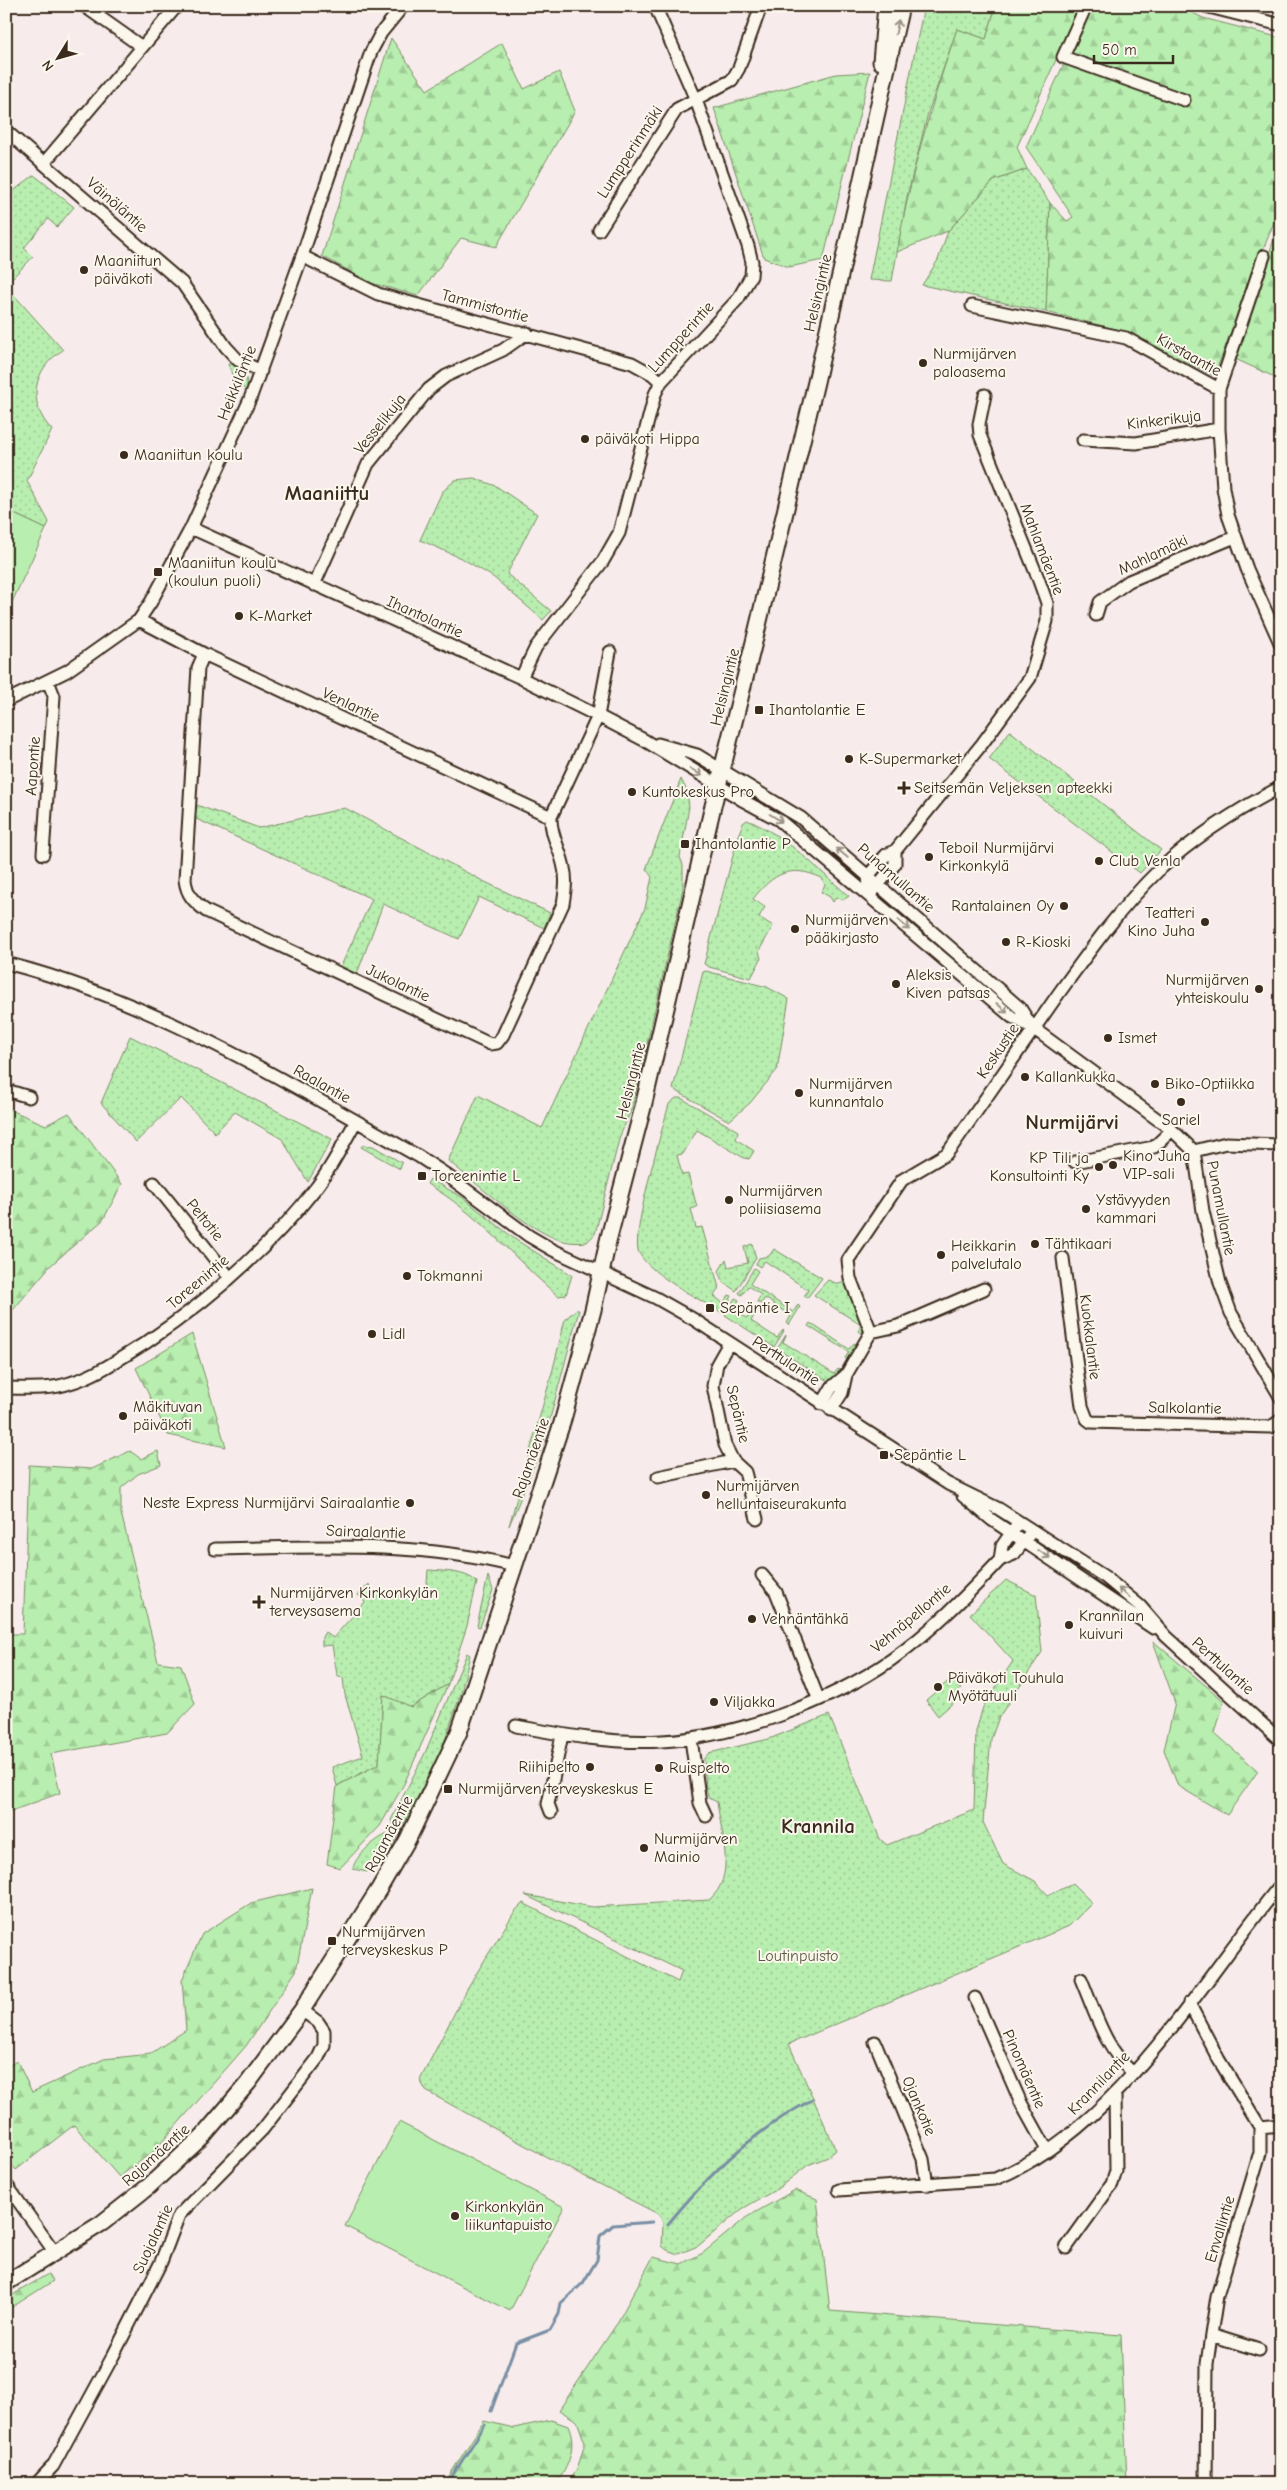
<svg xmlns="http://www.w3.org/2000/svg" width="1287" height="2490" font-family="'Comic Neue',sans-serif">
  <defs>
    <pattern id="grass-dots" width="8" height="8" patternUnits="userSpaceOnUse" patternTransform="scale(1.25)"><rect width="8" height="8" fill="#b8eeaf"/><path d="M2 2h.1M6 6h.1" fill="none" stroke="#9fcc96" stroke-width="1.8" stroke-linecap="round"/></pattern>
    <pattern id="forest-firs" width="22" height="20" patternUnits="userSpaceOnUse" patternTransform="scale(1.25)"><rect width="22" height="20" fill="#b8eeaf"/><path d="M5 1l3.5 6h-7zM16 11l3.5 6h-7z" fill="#9fcc96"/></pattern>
  </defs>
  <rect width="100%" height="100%" fill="#f7eceb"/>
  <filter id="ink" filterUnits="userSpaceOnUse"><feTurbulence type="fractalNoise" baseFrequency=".02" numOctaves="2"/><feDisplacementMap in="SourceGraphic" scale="10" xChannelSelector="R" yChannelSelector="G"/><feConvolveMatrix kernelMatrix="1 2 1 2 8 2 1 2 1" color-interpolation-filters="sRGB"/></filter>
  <g filter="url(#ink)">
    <!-- grass -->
    <path fill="url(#grass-dots)" stroke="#7a8c66" d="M924,6H996L986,39L957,29L928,113L907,197L892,281L869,280Z
      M1027,169L1050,203L1046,312L922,285L938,260L948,231L993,181Z
      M34,175L74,207L57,227L48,219L24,248L33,257L6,284V200L16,189Z
      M6,286L63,350C32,369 27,404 52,430L27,481L49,522L46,529L6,510Z
      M233,364C242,370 250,379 246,390L235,382L228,364Z
      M474,478L496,486L537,514L507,574L551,611L543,620L493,577L463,559L420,540L442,492L455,480Z
      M1010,731L1161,850L1140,873L989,759Z
      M681,779L687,791L689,807L680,857L683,865V889L632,1108L620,1136L595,1234L587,1242C577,1243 568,1243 557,1239C524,1227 478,1184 448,1161L478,1095L542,1128L645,908L652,877L646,869Z
      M194,804L259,828L345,808L481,880L550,913L544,928L479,897L459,939L383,904L357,974L341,966L372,899L192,817Z
      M747,820C786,835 817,869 849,896L843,900L836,897L833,902L830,897L821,892L825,885L822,878C791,864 773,873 753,899L765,907L759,917L773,926L759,951L761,959L751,978L709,967L704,964L739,833L743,823Z
      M706,971L767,987L789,999L777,1070L750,1103L729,1121L673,1089L703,972Z
      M130,1036L332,1139L308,1182L282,1139L235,1112L215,1133L181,1098L136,1142L101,1103Z
      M676,1098H681L738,1131L736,1139L754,1151L749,1159L744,1158L697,1130L683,1154L677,1155L682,1175L688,1174L697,1207L691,1209L696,1228L702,1227L719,1288L714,1296L723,1303L729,1295L732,1296L722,1313C698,1298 653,1277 639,1253C630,1237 663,1127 669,1104Z
      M363,1145L373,1146L402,1163L400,1169L361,1147Z
      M430,1179L462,1197L516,1240L572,1275L566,1295L558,1296C514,1259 477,1212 427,1184Z
      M752,1244L756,1258L736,1291L723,1282L719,1271L726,1259L728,1267L748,1263L744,1247Z
      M774,1249L822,1278L807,1298L804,1296L808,1290L765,1261L760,1267L756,1264L759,1258L769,1256Z
      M754,1268L758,1271L750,1284L793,1312L798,1305L800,1307L789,1325L787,1323L791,1316L765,1298L761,1304L757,1302L761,1295L748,1286L742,1295L739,1293Z
      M828,1280L838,1284L845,1282L863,1323V1335L858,1331L861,1325L814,1295Z
      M735,1298L739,1300L733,1310L747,1318L753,1310L756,1312L751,1321L777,1338L783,1330L784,1331L774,1347L725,1315Z
      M576,1310H579L544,1441L509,1526L553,1369L565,1319Z
      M810,1323L849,1349L854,1343L857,1345L847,1360L845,1358L849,1352L808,1326Z
      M786,1335L783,1342L834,1374L838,1369L840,1370L831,1383L777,1349Z
      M428,1570C443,1571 466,1571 477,1582L467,1626L448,1684L411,1707L383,1695L379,1764L337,1786L332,1767L363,1756L345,1695L343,1678L337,1675L332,1645L322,1646V1637L325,1632L333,1638L365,1602L358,1595L369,1584L371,1594L426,1597Z
      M488,1576L493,1590L480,1627L477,1626Z
      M1006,1580L1036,1595L1042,1652L999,1717L991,1739L983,1822L1003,1864L1035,1881L1048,1895L1073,1884L1092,1903L1069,1926L789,2044L836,2150L828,2157L808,2165L777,2189L742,2209L698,2246L678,2254L667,2250L662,2246L663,2224L660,2215L539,2153L426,2091L420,2080L468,1987L515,1911L523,1903L678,1982L682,1971L525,1895L593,1907L709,1900C737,1877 721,1833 717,1802L709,1798L706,1789L704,1758L709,1753L769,1739L829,1715L880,1839L887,1845L974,1810L976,1731L983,1707L1013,1661L970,1614Z
      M467,1653L470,1655L461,1693L441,1752L400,1831L395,1828L391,1820L425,1753Z
      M951,1679L961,1689L953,1695L956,1700L938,1716L926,1700Z
      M390,1833L397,1837C388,1853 382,1862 367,1872L353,1869C354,1856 378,1837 390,1833Z"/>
    <!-- forest -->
    <path fill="url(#forest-firs)" stroke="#7a8c66" d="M996,6H1080L1017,147L1027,169L993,181L948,231L897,252C910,175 932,102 957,29L986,39Z
      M1090,6H1179L1203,18L1281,38V204L1214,376L1128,332L1046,312L1050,203L1067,221L1073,217L1026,147Z
      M391,38L427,90L502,43L524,89L559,72L575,111L496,247L461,238L418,296L371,283L322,256Z
      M870,72L823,260L789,267L764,258L714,108L836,74Z
      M1281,219V380L1233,358Z
      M6,1108L46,1125L69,1113L122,1184L103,1220L50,1266L8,1316Z
      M192,1334L226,1447L168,1435L136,1368Z
      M130,1451L141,1459L158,1451L161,1465L138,1474L121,1488V1513L158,1662L181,1665L195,1704L167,1733L51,1754L60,1793L6,1813V1634H23L29,1465L92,1469Z
      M1153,1641L1224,1701L1215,1733L1258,1771L1227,1815L1178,1786L1164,1750L1175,1703Z
      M448,1684L404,1784L380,1826L340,1868L327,1864L337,1786L379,1764L383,1695L411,1707Z
      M312,1888L296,1971L246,2046L154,2151L119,2177L74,2125L16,2170L6,2157V2067L17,2061L32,2092L104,2059L150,2054L186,2030L182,1980L202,1934L251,1903Z
      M795,2190L817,2199L830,2311L1121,2335L1127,2484H567L577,2470L585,2443L577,2421L559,2410L616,2325L653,2257L681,2264L703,2253L747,2217Z
      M48,2274L53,2281L6,2311V2299Z
      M551,2420L568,2426C577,2446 569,2466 556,2484H444L484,2421L514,2428Z"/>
    <!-- pitch -->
    <path fill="#b8eeaf" stroke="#7a8c66" d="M6,510L46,529L6,615Z
      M399,2122L564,2207L510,2311L345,2226Z"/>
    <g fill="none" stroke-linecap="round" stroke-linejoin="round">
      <!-- stream -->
      <path stroke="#798ea4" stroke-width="3" d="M668,2224C708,2175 755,2129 812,2100
        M491,2411L516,2343L550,2330L559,2314L561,2303L583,2283L597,2260L600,2236L613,2225L652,2222
        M447,2484L485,2425"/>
      <!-- minor casing -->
      <g stroke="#3b2a1e" stroke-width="15">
        <path id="minor" d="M84,6L142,47
          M1086,6L1063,57L1184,100
          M1205,6L1281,25
          M6,131L182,283L226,347L238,360L261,371
          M44,163L177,6
          M599,230L677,109L732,80L739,68L761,6
          M302,256L378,294L632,363L652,374L661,382
          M1264,256L1219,389V429L1223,488L1228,515L1247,569L1281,645
          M972,306L1126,338L1219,389
          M1083,440L1136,443L1219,429
          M191,528L521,678L598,716L644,740L744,801L779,820L1012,1017L1033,1028L1172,1130L1194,1151L1203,1211L1220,1283L1231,1313L1281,1398
          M314,585L368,464L429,389L446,376L503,350L527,333
          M1096,615L1100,602L1129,581L1235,537
          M139,620L204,654L551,817
          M204,654L198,668L185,880C187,895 193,901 206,911L490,1044L497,1043L503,1035L563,904C565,891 567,880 564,868C561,850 550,835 551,817L598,716L610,652
          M521,678L536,647L603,561L619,533L655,394L661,382L738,299L751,276L752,262L748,246L696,100L655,6
          M6,701L67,671L139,620L151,602L191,528L250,399L302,256L371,52L381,33L403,6
          M658,744L697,755L801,818L1020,1008L1032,1027
          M43,854L54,696L48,681
          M874,890L895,864V851
          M870,896L868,876L886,855L895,851L982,744L1030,678L1047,621V603L1038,578L980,435L979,424L985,395
          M6,963C155,1001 286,1082 418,1156L441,1171L529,1236L553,1250L656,1298L693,1319L948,1484L999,1509L1105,1577L1140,1606L1166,1636L1281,1741
          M6,1090L29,1097
          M1194,1151L1226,1143L1281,1145
          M1075,1162L1154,1147L1172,1130
          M154,1183L230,1278
          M1063,1258L1082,1406L1087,1419L1091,1422L1271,1427L1281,1420
          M871,1332L898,1326L984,1289
          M729,1343L717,1364L713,1386L725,1445L733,1461L745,1472L757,1519
          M6,1388C27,1388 50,1390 70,1383C98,1375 122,1357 147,1342C209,1300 268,1249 315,1189C331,1169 343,1144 356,1121
          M822,1404L832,1387L846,1375
          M831,1410L842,1393L846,1375L871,1332L850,1278L848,1260L902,1180L946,1154L951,1148C987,1096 1023,1044 1059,993C1090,950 1121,907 1159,870C1196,836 1237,810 1281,787
          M658,1477L733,1461
          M963,1496L992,1520L1153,1628
          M215,1549C315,1547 416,1541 514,1566
          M1000,1560L1002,1546L1016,1526
          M762,1575L776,1592L818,1698
          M516,1726C563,1735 613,1744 662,1741C736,1737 830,1702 891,1660C931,1632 967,1595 1000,1560L1014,1554L1032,1531
          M691,1739L700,1803L706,1816
          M551,1812L548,1804L562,1735
          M1081,1979C1095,2012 1105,2049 1133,2073
          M975,1998L1021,2103L1047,2150
          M1189,2003L1219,2060L1260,2127V2153L1217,2296L1211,2335L1207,2364L1206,2484
          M875,2042L923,2159L927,2185
          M1260,2127L1281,2125
          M6,2184L56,2254
          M839,2190L995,2179C1117,2130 1200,1983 1281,1884
          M1066,2248L1112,2184L1116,2171L1115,2094
          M1211,2335L1259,2350
          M36,2484L53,2466L113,2356L161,2262L179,2215L263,2129L318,2058L324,2045V2031L318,2022L302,2010"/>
      </g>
      <!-- major casing -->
      <g stroke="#3b2a1e" stroke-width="19">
        <path id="major" d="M881,62L886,6
          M6,2283L102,2223L149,2186L203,2136L248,2083L302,2010L379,1889L408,1839L459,1732L562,1423L593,1310L608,1241L643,1107L712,810L755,638L816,382L901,6"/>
      </g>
      <!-- minor -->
      <use href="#minor" stroke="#fbf7ec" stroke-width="11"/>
      <!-- major -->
      <use href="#major" stroke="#fbf7ec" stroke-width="15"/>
    </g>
    <!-- one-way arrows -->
    <defs><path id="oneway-shaft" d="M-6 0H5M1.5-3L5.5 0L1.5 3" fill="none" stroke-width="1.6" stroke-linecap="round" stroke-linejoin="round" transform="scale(1.25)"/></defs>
    <g stroke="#9b9085">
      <use href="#oneway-shaft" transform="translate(897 27) rotate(-78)"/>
      <use href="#oneway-shaft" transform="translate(696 772) rotate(31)"/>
      <use href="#oneway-shaft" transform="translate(776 818) rotate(32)"/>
      <use href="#oneway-shaft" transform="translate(842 853) rotate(-140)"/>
      <use href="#oneway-shaft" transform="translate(904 925) rotate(40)"/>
      <use href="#oneway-shaft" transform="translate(1002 1008) rotate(41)"/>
      <use href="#oneway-shaft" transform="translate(1044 1554) rotate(33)"/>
      <use href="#oneway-shaft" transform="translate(1124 1593) rotate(-140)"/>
    </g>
  </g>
  <!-- markers -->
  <g fill="#3b2a1e" stroke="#fbf7ec" stroke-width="2">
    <circle cx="84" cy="270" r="5"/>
    <circle cx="923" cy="363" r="5"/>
    <circle cx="585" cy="439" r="5"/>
    <circle cx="124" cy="455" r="5"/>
    <rect x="153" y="567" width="10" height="10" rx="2.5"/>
    <circle cx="239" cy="616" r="5"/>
    <rect x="754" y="705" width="10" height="10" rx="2.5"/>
    <circle cx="849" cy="759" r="5"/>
    <path d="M901.5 780.5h5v5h5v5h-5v5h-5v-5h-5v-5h5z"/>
    <circle cx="632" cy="792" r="5"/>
    <rect x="680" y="839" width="10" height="10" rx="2.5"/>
    <circle cx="929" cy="857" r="5"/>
    <circle cx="1099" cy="861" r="5"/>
    <circle cx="1064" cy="906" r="5"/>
    <circle cx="1205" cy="922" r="5"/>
    <circle cx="795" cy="929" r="5"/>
    <circle cx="1006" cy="942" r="5"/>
    <circle cx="896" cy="984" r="5"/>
    <circle cx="1259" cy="989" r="5"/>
    <circle cx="1108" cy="1038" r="5"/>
    <circle cx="1025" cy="1077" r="5"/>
    <circle cx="1155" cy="1084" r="5"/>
    <circle cx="799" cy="1093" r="5"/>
    <circle cx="1181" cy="1102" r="5"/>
    <circle cx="1113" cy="1165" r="5"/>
    <circle cx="1099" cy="1167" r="5"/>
    <rect x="417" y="1171" width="10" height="10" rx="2.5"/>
    <circle cx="729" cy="1200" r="5"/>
    <circle cx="1086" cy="1209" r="5"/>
    <circle cx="1035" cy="1244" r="5"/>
    <circle cx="941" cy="1255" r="5"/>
    <circle cx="407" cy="1276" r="5"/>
    <rect x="705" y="1303" width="10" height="10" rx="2.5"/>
    <circle cx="372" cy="1334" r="5"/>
    <circle cx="123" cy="1416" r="5"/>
    <rect x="879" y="1450" width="10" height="10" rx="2.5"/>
    <circle cx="706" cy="1495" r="5"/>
    <circle cx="410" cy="1503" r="5"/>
    <path d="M256.5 1594.5h5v5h5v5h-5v5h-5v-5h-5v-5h5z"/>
    <circle cx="752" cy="1619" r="5"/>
    <circle cx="1069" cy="1625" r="5"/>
    <circle cx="938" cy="1687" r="5"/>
    <circle cx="714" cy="1702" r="5"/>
    <circle cx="590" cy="1767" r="5"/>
    <circle cx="659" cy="1768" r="5"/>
    <rect x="443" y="1784" width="10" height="10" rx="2.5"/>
    <circle cx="644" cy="1848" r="5"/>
    <rect x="327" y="1936" width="10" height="10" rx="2.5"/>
    <circle cx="455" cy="2216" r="5"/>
  </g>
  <g text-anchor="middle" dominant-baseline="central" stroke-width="4" stroke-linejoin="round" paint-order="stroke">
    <!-- street labels -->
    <g font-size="16" fill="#3b2a1e" stroke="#fbf7ec">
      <text transform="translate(630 152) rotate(-57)">Lumpperinmäki</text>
      <text transform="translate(117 205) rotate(41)">Väinöläntie</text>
      <text transform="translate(818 293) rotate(-77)">Helsingintie</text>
      <text transform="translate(485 306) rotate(15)">Tammistontie</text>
      <text transform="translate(681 337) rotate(-48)">Lumpperintie</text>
      <text transform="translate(1189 355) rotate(29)">Kirstaantie</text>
      <text transform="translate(237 383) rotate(-68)">Heikkiläntie</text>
      <text transform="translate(1164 420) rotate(-7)">Kinkerikuja</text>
      <text transform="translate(380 424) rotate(-51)">Vesselikuja</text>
      <text transform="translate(1042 549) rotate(69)">Mahlamäentie</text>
      <text transform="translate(1153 555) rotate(-25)">Mahlamäki</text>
      <text transform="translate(425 617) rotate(24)">Ihantolantie</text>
      <text transform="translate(725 687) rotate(-76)">Helsingintie</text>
      <text transform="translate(351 705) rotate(25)">Venlantie</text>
      <text transform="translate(33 766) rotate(-86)">Aapontie</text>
      <text transform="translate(896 878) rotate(41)">Punamullantie</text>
      <text transform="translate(398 983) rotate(25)">Jukolantie</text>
      <text transform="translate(998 1051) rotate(-56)">Keskustie</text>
      <text transform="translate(631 1081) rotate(-76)">Helsingintie</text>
      <text transform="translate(322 1084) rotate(29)">Raalantie</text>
      <text transform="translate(1221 1208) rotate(79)">Punamullantie</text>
      <text transform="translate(205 1220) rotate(51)">Peltotie</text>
      <text transform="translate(198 1282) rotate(-40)">Toreenintie</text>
      <text transform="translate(1090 1337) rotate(83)">Kuokkalantie</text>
      <text transform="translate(786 1361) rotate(33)">Perttulantie</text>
      <text transform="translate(1185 1408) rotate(1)">Salkolantie</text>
      <text transform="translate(738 1414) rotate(77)">Sepäntie</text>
      <text transform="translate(531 1458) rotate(-71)">Rajamäentie</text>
      <text transform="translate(366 1532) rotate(2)">Sairaalantie</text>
      <text transform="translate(911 1618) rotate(-40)">Vehnäpellontie</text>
      <text transform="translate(1223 1666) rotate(42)">Perttulantie</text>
      <text transform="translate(389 1834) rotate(-62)">Rajamäentie</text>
      <text transform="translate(1024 2069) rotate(66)">Pinomäentie</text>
      <text transform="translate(1099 2083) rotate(-46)">Krannilantie</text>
      <text transform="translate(919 2106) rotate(67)">Ojankotie</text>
      <text transform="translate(156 2155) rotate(-42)">Rajamäentie</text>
      <text transform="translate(1220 2229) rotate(-73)">Envallintie</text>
      <text transform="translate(153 2239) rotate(-65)">Suojalantie</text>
    </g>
    <!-- poi labels -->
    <g font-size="16" fill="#3b2a1e" stroke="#fbf7ec" text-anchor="start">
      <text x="94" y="261">Maaniitun<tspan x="94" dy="18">päiväkoti</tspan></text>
      <text x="933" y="354">Nurmijärven<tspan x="933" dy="18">paloasema</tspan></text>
      <text x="595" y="439">päiväkoti Hippa</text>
      <text x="134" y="455">Maaniitun koulu</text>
      <text x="168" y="563">Maaniitun koulu<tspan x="168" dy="18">(koulun puoli)</tspan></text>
      <text x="249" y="616">K-Market</text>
      <text x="769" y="710">Ihantolantie E</text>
      <text x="859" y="759">K-Supermarket</text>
      <text x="914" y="788">Seitsemän Veljeksen apteekki</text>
      <text x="642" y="792">Kuntokeskus Pro</text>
      <text x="695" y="844">Ihantolantie P</text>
      <text x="939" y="848">Teboil Nurmijärvi<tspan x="939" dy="18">Kirkonkylä</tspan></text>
      <text x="1109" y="861">Club Venla</text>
      <text x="1054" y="906" text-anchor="end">Rantalainen Oy</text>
      <text x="1195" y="913" text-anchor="end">Teatteri<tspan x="1195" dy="18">Kino Juha</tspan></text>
      <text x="805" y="920">Nurmijärven<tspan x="805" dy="18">pääkirjasto</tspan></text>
      <text x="1016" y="942">R-Kioski</text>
      <text x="906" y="975">Aleksis<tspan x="906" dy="18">Kiven patsas</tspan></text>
      <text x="1249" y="980" text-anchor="end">Nurmijärven<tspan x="1249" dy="18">yhteiskoulu</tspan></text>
      <text x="1118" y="1038">Ismet</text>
      <text x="1035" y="1077">Kallankukka</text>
      <text x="809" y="1084">Nurmijärven<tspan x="809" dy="18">kunnantalo</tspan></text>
      <text x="1165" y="1084">Biko-Optiikka</text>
      <text x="1181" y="1120" text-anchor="middle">Sariel</text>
      <text x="1123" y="1156">Kino Juha<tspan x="1123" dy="18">VIP-sali</tspan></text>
      <text x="1089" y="1158" text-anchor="end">KP Tili ja<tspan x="1089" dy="18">Konsultointi Ky</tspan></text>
      <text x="432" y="1176">Toreenintie L</text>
      <text x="739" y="1191">Nurmijärven<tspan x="739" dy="18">poliisiasema</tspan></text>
      <text x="1096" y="1200">Ystävyyden<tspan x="1096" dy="18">kammari</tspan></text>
      <text x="1045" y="1244">Tähtikaari</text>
      <text x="951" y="1246">Heikkarin<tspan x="951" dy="18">palvelutalo</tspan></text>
      <text x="417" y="1276">Tokmanni</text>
      <text x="720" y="1308">Sepäntie I</text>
      <text x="382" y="1334">Lidl</text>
      <text x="133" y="1407">Mäkituvan<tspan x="133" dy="18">päiväkoti</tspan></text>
      <text x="894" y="1455">Sepäntie L</text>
      <text x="716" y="1486">Nurmijärven<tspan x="716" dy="18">helluntaiseurakunta</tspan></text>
      <text x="400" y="1503" text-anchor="end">Neste Express Nurmijärvi Sairaalantie</text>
      <text x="270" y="1593">Nurmijärven Kirkonkylän<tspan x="270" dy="18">terveysasema</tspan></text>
      <text x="1079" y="1616">Krannilan<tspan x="1079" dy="18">kuivuri</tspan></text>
      <text x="762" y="1619">Vehnäntähkä</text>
      <text x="948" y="1678">Päiväkoti Touhula<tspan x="948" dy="18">Myötätuuli</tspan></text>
      <text x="724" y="1702">Viljakka</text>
      <text x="580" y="1767" text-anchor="end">Riihipelto</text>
      <text x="669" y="1768">Ruispelto</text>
      <text x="458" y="1789">Nurmijärven terveyskeskus E</text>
      <text x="654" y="1839">Nurmijärven<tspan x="654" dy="18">Mainio</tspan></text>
      <text x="342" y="1932">Nurmijärven<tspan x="342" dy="18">terveyskeskus P</tspan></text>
      <text x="465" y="2207">Kirkonkylän<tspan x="465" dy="18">liikuntapuisto</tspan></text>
    </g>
    <!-- park labels -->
    <g font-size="16" fill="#5a5b42" stroke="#fbf7ec">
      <text x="798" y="1956">Loutinpuisto</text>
    </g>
    <!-- district labels -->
    <g font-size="21" font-weight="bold" fill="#3b2a1e" stroke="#fbf7ec">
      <text x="327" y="493">Maaniittu</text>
      <text x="1072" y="1122">Nurmijärvi</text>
      <text x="818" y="1826">Krannila</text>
    </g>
  </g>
  <!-- margin -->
  <rect width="1287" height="2490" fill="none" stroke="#fbf7ec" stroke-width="25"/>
  <rect x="12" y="12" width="1262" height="2465" fill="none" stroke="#3b2a1e" stroke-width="2" filter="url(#ink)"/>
  <!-- north arrow -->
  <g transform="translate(58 58) rotate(233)" stroke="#fbf7ec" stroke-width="4" paint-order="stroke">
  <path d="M0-4L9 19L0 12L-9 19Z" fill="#3b2a1e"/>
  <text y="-8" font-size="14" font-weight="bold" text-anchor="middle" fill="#3b2a1e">N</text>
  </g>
  <!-- scale -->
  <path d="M1094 55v8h79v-8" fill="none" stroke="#3b2a1e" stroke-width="2.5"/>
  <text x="1102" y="55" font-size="15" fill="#3b2a1e" stroke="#fbf7ec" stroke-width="4" paint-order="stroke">50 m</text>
</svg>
